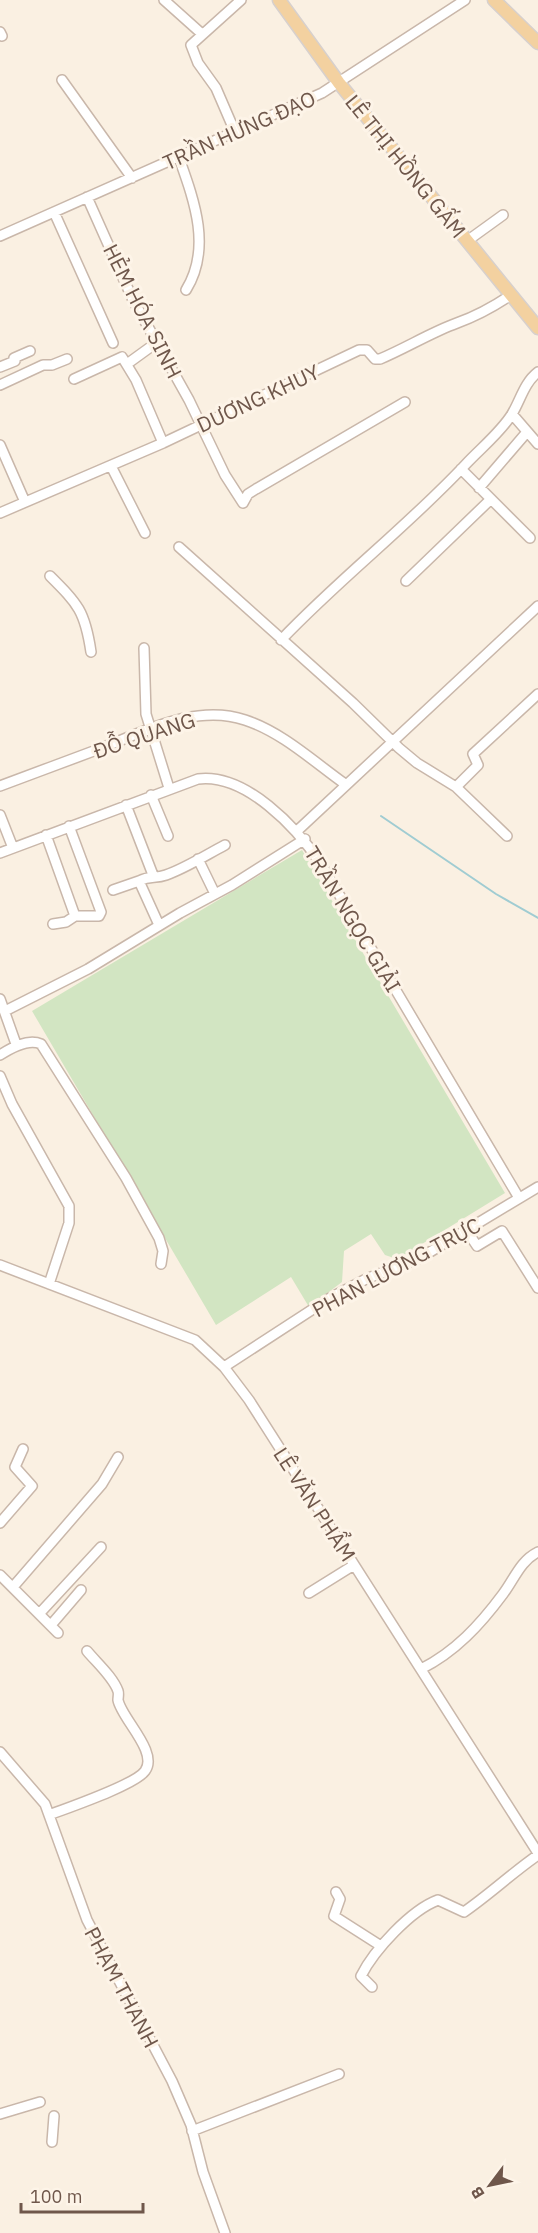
<svg xmlns="http://www.w3.org/2000/svg" width="538" height="2233" font-family="'IBM Plex Sans',sans-serif">
  <rect width="100%" height="100%" fill="#faf0e2"/>
  <!-- green -->
  <path fill="#d2e5c2" d="M302,850L505,1193L404,1255L394,1258L385,1255L371,1234L344,1251L342,1282L309,1307L291,1277L216,1325L32,1011Z"/>
  <g fill="none" stroke-linecap="round" stroke-linejoin="round">
    <!-- stream -->
    <path stroke="#a0ccd2" stroke-width="2" d="M381,816L496,894L538,918"/>
    <!-- minor casing -->
    <g stroke="#c9b7aa" stroke-width="12">
      <path id="minor" d="M164,0L202,34
        M0,32L2,36
        M62,80L132,178
        M235,132L216,88L198,63L191,45L241,0
        M179,158C194,200 212,248 186,290
        M87,197L133,300L189,400L225,475L243,503L248,494L256,489L405,402
        M54,212L113,343
        M0,236L322,93L465,0
        M467,241L503,215
        M14,358L30,351
        M127,364L156,343
        M0,367L15,361
        M74,379L122,357L136,380L163,443
        M0,385L43,365H52L67,359
        M512,414L538,444
        M0,445L25,502
        M111,466L145,533
        M461,469L530,538
        M479,488L527,432
        M0,513L163,443L359,350H367L375,359H380C406,348 432,332 457,323C477,316 493,307 511,295
        M179,547L353,703L399,748L417,763L456,787L507,836
        M50,576C78,604 85,611 91,652
        M406,581L491,499
        M281,640C340,578 408,526 466,464C481,448 501,432 512,414C521,399 524,383 538,372
        M144,648L146,714L169,788
        M0,786C33,774 66,761 99,749C144,732 196,703 245,720C282,732 314,762 345,784
        M456,787L478,765L473,754L538,694
        M151,795L168,836
        M126,805L153,875
        M0,815L13,848
        M297,831L538,606
        M46,835L75,916H99L101,912L69,826
        M0,853L198,779C246,773 297,828 321,864L519,1198
        M198,859L215,894
        M139,881C150,875 155,879 166,875C186,868 206,855 225,845
        M113,890L139,881L159,925
        M53,924L66,922L75,916
        M0,999L16,1044
        M5,1011L88,969L180,913L232,885L305,839
        M0,1055C11,1048 28,1038 41,1044L126,1178L159,1238L163,1251L161,1264
        M0,1076L12,1104L69,1206V1223L49,1284
        M467,1231L477,1246L502,1231L538,1288
        M0,1265L195,1340L224,1367L249,1400L538,1853
        M224,1367L330,1298L366,1279L420,1258L538,1187
        M0,1523L32,1486L15,1467L23,1449
        M0,1575L58,1633
        M13,1587L102,1484L118,1457
        M309,1593L354,1565
        M39,1614L101,1547
        M51,1625L81,1590
        M421,1669C455,1652 480,1625 503,1594C515,1578 520,1561 538,1552
        M0,1752L45,1804L87,1920L172,2081L191,2125L203,2172L225,2233
        M49,1815C67,1808 135,1785 145,1771C159,1752 121,1718 118,1700C118,1697 119,1694 118,1691C113,1677 97,1663 87,1651
        M336,1892L340,1899L334,1916L381,1946
        M372,1987L361,1976C374,1950 411,1910 438,1900L464,1912C490,1894 512,1873 538,1855
        M0,2114L40,2102
        M192,2131L339,2074
        M52,2142L54,2116"/>
    </g>
    <!-- major casing -->
    <g stroke="#d7d0cd" stroke-width="15">
      <path id="major" d="M279,0L339,83L538,328
        M494,0L538,43"/>
    </g>
    <!-- minor -->
    <use href="#minor" stroke="#fff" stroke-width="9"/>
    <!-- major -->
    <use href="#major" stroke="#f3d1a0" stroke-width="12"/>
  </g>
  <g text-anchor="middle" dominant-baseline="central" stroke-width="6" stroke-linejoin="round" paint-order="stroke">
    <!-- street labels -->
    <g font-size="21" fill="#6f574b" stroke="#fdf4e8">
      <text transform="translate(239 130) rotate(-24)">TRẦN HƯNG ĐẠO</text>
      <text transform="translate(406 166) rotate(51)">LÊ THỊ HỒNG GẤM</text>
      <text transform="translate(143 311) rotate(63)">HẺM HÓA SINH</text>
      <text transform="translate(258 398) rotate(-25)">DƯƠNG KHUY</text>
      <text transform="translate(144 735) rotate(-18)">ĐỖ QUANG</text>
      <text transform="translate(353 919) rotate(59)">TRẦN NGỌC GIẢI</text>
      <text transform="translate(396 1267) rotate(-28)">PHAN LƯƠNG TRỰC</text>
      <text transform="translate(315 1504) rotate(57)">LÊ VĂN PHẨM</text>
      <text transform="translate(122 1987) rotate(62)">PHẠM THANH</text>
    </g>
  </g>
  <!-- north arrow -->
  <g transform="translate(490 2185) rotate(238)" stroke="#fdf4e8" stroke-width="4.5" paint-order="stroke">
  <path d="M0-4.5L10 22L0 15L-10 22Z" fill="#6f574b"/>
  <text y="-9" font-size="16" font-weight="bold" text-anchor="middle" fill="#6f574b">B</text>
  </g>
  <!-- scale -->
  <path d="M21 2203v9h122v-9" fill="none" stroke="#6f574b" stroke-width="3"/>
  <text x="30" y="2203" font-size="18" fill="#6f574b" stroke="#fdf4e8" stroke-width="4.5" paint-order="stroke">100 m</text>
</svg>
